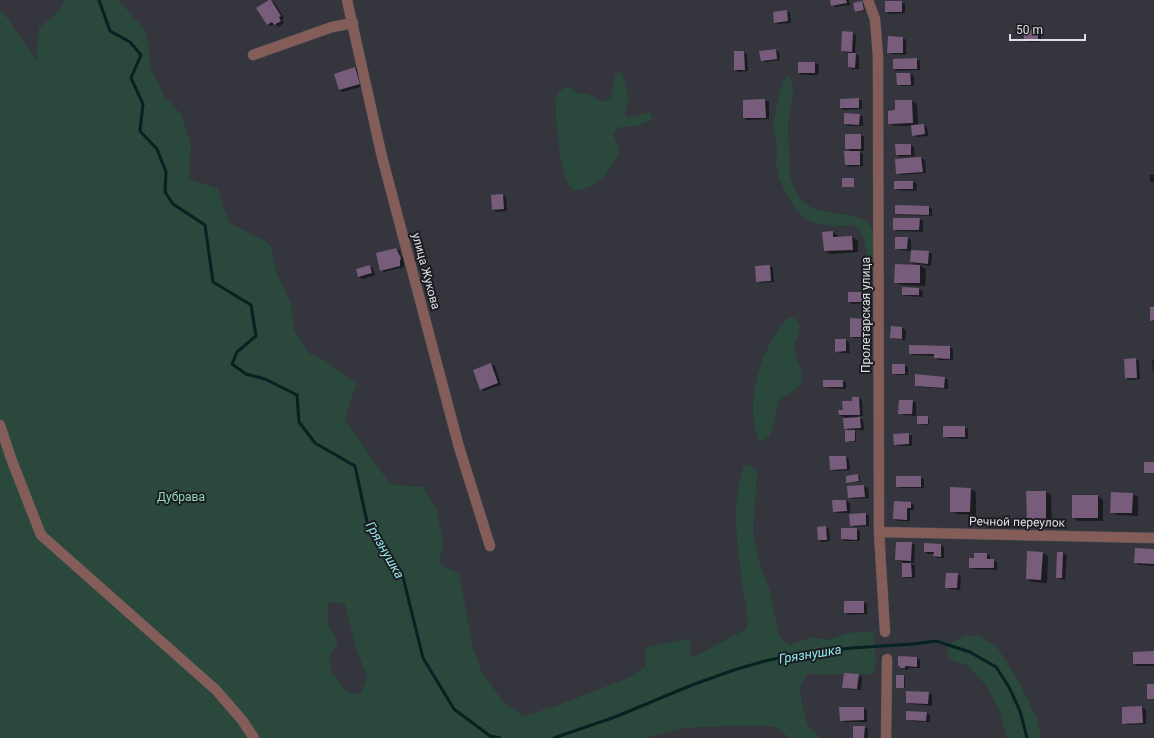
<svg xmlns="http://www.w3.org/2000/svg" width="1154" height="738" font-family="Roboto,sans-serif">
  <rect width="100%" height="100%" fill="#34353d"/>
  <!-- green -->
  <path fill="#2a483b" fill-rule="evenodd" d="M64,0H118L146,31L151,69L165,97L182,115L191,146L189,179L218,189L223,206L230,223L270,244L277,274L291,304L294,329L309,353L329,363L357,384L349,404L345,420L390,484L423,487L437,511L443,543L439,565L459,573L473,649L482,672L504,703L524,716L556,706L630,677L646,666V647L690,639L691,658L747,629C749,615 745,603 743,589C738,549 730,504 744,466L750,464L757,472L753,532L759,561L770,591L779,636L789,645L814,637L828,640L847,633L873,631L876,660L873,674H807L800,687L802,704L807,724L820,738H790L774,726H725L683,728L646,738H0V10L3,12L36,60L39,28L60,10ZM328,602L345,604L355,644L367,678L361,694L348,693L332,673L329,656L338,642L328,624Z
    M620,72L623,74L629,99L625,116C636,119 641,112 651,113L652,120L635,126L621,127L614,131L613,134L620,150C611,171 598,190 573,190C568,184 565,178 563,170C560,158 553,105 557,96C560,90 563,88 569,86L579,94C590,93 592,96 601,102L610,99C614,90 613,81 616,73Z
    M787,76H790C796,93 791,101 789,117C787,129 789,142 789,154C790,161 789,169 790,175C792,184 796,194 801,200C815,217 857,210 869,224C873,228 873,233 874,238C875,247 875,253 871,262L868,261C866,252 864,231 856,227C850,224 843,226 837,226C829,226 818,224 810,221C793,214 776,178 776,160C776,157 777,154 777,151C777,142 773,132 774,123C775,109 780,95 783,81Z
    M789,317L796,319C806,333 792,337 794,350C796,362 805,370 801,383C798,391 785,396 779,400C773,415 778,437 759,441C755,429 752,417 753,405C754,377 768,336 789,317Z
    M965,636H979L997,647L1016,676L1037,719L1041,738H1007L999,709L986,686L969,666L949,659L947,645Z"/>
  <!-- shadow -->
  <path fill="#0007" d="M270,0L274,2L284,18L282,19L284,23L279,27L275,24L271,26L267,24Z
    M831,0H849L850,5L835,7L832,5Z
    M862,2L863,3L865,11L855,12Z
    M901,2L905,4V13L890,14L886,12Z
    M786,11L790,13L791,23L778,24L775,22Z
    M1037,30L1041,32V42H1028L1025,40Z
    M853,33L856,35L855,54L859,56V69H852L849,67V53L843,51Z
    M903,38L906,40V55L892,54L888,52Z
    M775,50L779,52L780,60L765,62L762,60Z
    M744,52L747,54L748,71L739,72L735,70Z
    M916,59L920,61V70L897,71L894,69Z
    M799,63H815L819,65L818,75H802L799,73Z
    M355,68L358,70L363,86L343,92L339,90Z
    M897,74H910L914,76V86H901L898,84Z
    M858,99L862,101V109L844,110L841,108Z
    M765,100L769,102V119L747,120L744,118V101Z
    M912,101L917,104L918,125H924L927,127L928,136L916,137L913,135L912,126H895L889,123L896,111Z
    M859,115L863,117V126H848L845,124Z
    M861,135L864,137V151H857L863,154V166L849,167L846,165L853,152L846,148Z
    M911,145L914,147L915,156L900,157L897,155Z
    M921,158L925,160L926,173L901,175L897,173L896,160Z
    M1150,175H1154V183L1150,181Z
    M895,182H913L917,184L916,191L898,190L895,188Z
    M503,195L506,197L507,211L496,212L493,210Z
    M929,207L932,209V216L899,215L896,213Z
    M919,219L923,221V232L897,231L894,229Z
    M833,232L838,236V238L852,237L858,241V252L830,254L824,250Z
    M907,238L911,240V251L900,250L896,248Z
    M396,249L400,251L401,256L403,258L404,267L384,272L381,270Z
    M912,251L929,252L932,254L931,266L917,264L926,269L925,286L901,285L895,282L918,266L911,262Z
    M370,266L373,268L375,275L363,279L359,277Z
    M770,266L773,268L774,282L760,283L757,281Z
    M903,288L919,289L923,291L922,297L906,296L903,294Z
    M864,293L868,295V303L853,304L849,302Z
    M864,320L868,322V338H854L851,336Z
    M892,327L902,328L906,330L905,340L895,339L891,337Z
    M846,340L849,342L850,353H840L836,351Z
    M950,347L953,349V360H939L935,358V356L913,355L910,353Z
    M1135,359L1139,361L1140,379L1130,380L1126,378Z
    M1152,360H1154V372H1153Z
    M491,364L495,366L501,385L484,391L481,389Z
    M905,365L908,367V375H896L893,373Z
    M945,378L948,380V389L919,387L916,385Z
    M843,381L846,383V389L827,388L824,386Z
    M859,398L862,400L863,416H857L863,420L864,430H852L856,432V442H848L846,441L850,431L845,428L844,417L839,415Z
    M913,401L916,403V416L903,415L899,413Z
    M927,417L929,418V425L918,424Z
    M964,427L968,429V439L948,438L944,436Z
    M908,434L912,436V446H898L895,444Z
    M846,457L849,459L850,470L834,471L831,469Z
    M858,475L860,476V482H847V477Z
    M920,477L924,479V488H901L897,486Z
    M864,486L868,488L869,498L852,499L849,497L848,487Z
    M970,489L976,492V515L957,514L951,511Z
    M1046,492L1051,495L1052,525H1033L1028,522Z
    M1132,494L1138,497V516L1117,515L1111,512Z
    M1098,496L1103,500V521H1079L1073,518Z
    M846,501L850,503V513H837L834,511Z
    M911,503L914,505V510H910V521H898L894,519Z
    M866,514L869,516V526L854,527L851,525Z
    M825,527L829,529L830,541L822,542L819,540Z
    M857,529L860,531V541H846L842,539Z
    M911,543L915,545L914,563L909,562L915,566V578H906L903,576V562L896,560Z
    M941,545L944,547V558H938L934,556L935,554H928L925,552Z
    M1154,550V566L1139,565L1136,563Z
    M1043,553L1048,556L1047,583L1032,582L1027,579Z
    M1058,553H1063L1067,555L1065,580L1060,579L1057,577Z
    M987,554L990,556V560L997,562V570L973,569L970,567L975,559Z
    M957,574L961,576L960,590L950,589L946,587Z
    M863,602L867,604V614L849,615L845,613Z
    M1154,652V666H1137L1134,664Z
    M917,658L920,660V668H908V670L901,668Z
    M858,675L862,677L861,690L847,689L843,687Z
    M904,676L905,677V688H897Z
    M929,693L932,695V706L910,704L907,702Z
    M1142,707L1146,710V724L1127,725L1123,723V708Z
    M863,708L867,710V722H844L841,720Z
    M927,713L930,715V722L910,721L907,719Z
    M864,727L868,729V738H854Z"/>
  <g fill="none" stroke-linecap="round" stroke-linejoin="round">
    <!-- stream -->
    <path stroke="#062222" stroke-width="3" d="M99,0L110,31L130,42L141,55L131,78L143,104L140,131L157,149L166,172L165,192L173,204L205,225L213,282L251,305L256,336L237,352L232,364L246,374L265,379L297,395L299,422L315,443L355,466L367,522L402,573L423,658L454,709L490,736L500,738
      M554,738L615,717L692,685L734,670L765,661L797,654L851,648L913,644L936,641L970,652L996,667L1009,687L1020,711L1027,738"/>
  </g>
  <!-- building -->
  <path fill="#775d7b" d="M269,0H271L281,16L279,17L281,21L274,25L272,22L267,25L256,8Z
    M830,0H846L847,3L831,6Z
    M862,1L864,10L855,12L853,3Z
    M885,1H902V12H885Z
    M787,10L788,21L774,23L773,12Z
    M1038,29V41H1024V30Z
    M842,31L853,32L852,52L841,51Z
    M888,36L903,37V53H887Z
    M776,49L777,59L761,61L759,51Z
    M734,51H744L745,70H734Z
    M848,53H856L855,68L848,67Z
    M917,58V69H893V59Z
    M798,62H815V73H798Z
    M355,67L360,84L339,90L334,74Z
    M896,73H910L911,85H897Z
    M859,98V108H840V99Z
    M765,99L766,118H743V100Z
    M895,100H912L913,123L888,124V111L895,110Z
    M844,113L860,114L859,125L844,124Z
    M924,124L925,134L912,136L911,125Z
    M845,134H861V149H845Z
    M895,144H911V155H896Z
    M844,151H860V165H845Z
    M921,157L923,172L896,174L895,159Z
    M842,178H854V187H842Z
    M894,181H913V189H894Z
    M503,194L504,209L492,210L491,195Z
    M895,205L929,206V215L895,214Z
    M893,218H920L919,230H893Z
    M833,231V237L852,236L853,250L824,251L822,232Z
    M895,237H908L907,249H895Z
    M396,248L401,258L400,261V266L380,271L376,253Z
    M911,250L929,251L928,264L910,262Z
    M895,264L920,265V283H894Z
    M370,265L372,273L358,277L356,269Z
    M770,265L771,281L756,282L755,266Z
    M902,287L919,288V295H902Z
    M848,292H865V302H848Z
    M1150,307H1154V320L1150,321Z
    M850,318L865,319V337H850Z
    M891,326L902,327V339L890,338Z
    M835,339H846V351L835,352Z
    M909,345L950,346V359L934,358V354H909Z
    M1136,358L1137,378H1125L1124,359Z
    M491,363L498,383L480,390L473,370Z
    M892,364H905V374H892Z
    M915,374L945,377L944,388L915,386Z
    M823,380H843V387H823Z
    M852,397H859L860,415H839L838,410H843L842,401H852Z
    M899,400H913L912,414H898Z
    M917,416H928V424H917Z
    M860,417L861,428L844,429L843,418Z
    M943,426H965V437H943Z
    M845,430H855V441L845,442Z
    M909,433V444L894,445L893,434Z
    M829,456H846L847,469L830,470Z
    M1144,462H1154V473H1144Z
    M858,474L859,481L846,483V476Z
    M896,476H921V487H896Z
    M864,485L865,497L848,498L847,486Z
    M950,487L971,488L970,512H950Z
    M1026,491H1046V522H1027Z
    M1111,492L1133,493L1132,513H1110Z
    M1072,495H1098V518H1072Z
    M832,500H846L847,511L833,512Z
    M894,501L911,502V508H907V520L893,519Z
    M866,513V525L850,526L849,514Z
    M826,526L827,540H818L817,527Z
    M841,528H857V540L841,539Z
    M896,542H912L911,561L895,560Z
    M924,543L941,544V557L933,556L934,552H924Z
    M1135,548L1154,549V564L1134,563Z
    M1027,551L1043,552L1041,580L1026,579Z
    M1057,552H1063L1062,578H1056Z
    M974,553H987V559H994V568H969V558H974Z
    M902,563H911L912,577H902Z
    M946,573H958L957,588H945Z
    M844,601H864V613H844Z
    M1154,651V664H1133V652Z
    M898,656L917,657V667L905,666V668H900V666H898Z
    M844,673L859,674L857,689L842,688Z
    M896,675H904V688H896Z
    M1147,684H1154V699H1147Z
    M906,691L929,692L928,704L906,703Z
    M1142,706L1143,723L1122,724V707Z
    M839,707H864V720L840,721Z
    M906,711L927,712L926,721L906,720Z
    M853,726H865L864,738H853Z"/>
  <g fill="none" stroke-linecap="round" stroke-linejoin="round">
    <!-- street casing -->
    <g stroke="#53545b" stroke-width="11">
      <path id="street" d="M347,0L382,157L459,447L490,546
        M868,0L875,19L878,56L879,532L885,632
        M253,55L332,27L353,23
        M0,425L12,461L41,535L216,690L242,720L254,738
        M879,532L1154,538
        M886,738L887,659"/>
    </g>
    <!-- street -->
    <use href="#street" stroke="#845d59" stroke-width="10"/>
  </g>
  <g text-anchor="middle" dominant-baseline="central" stroke-width="4" stroke-linejoin="round" paint-order="stroke">
    <!-- street labels -->
    <g font-size="12" fill="#dedfe4" stroke="#1c1d21">
      <text transform="translate(426 271) rotate(75)">улица Жукова</text>
      <text transform="translate(866 315) rotate(-90)">Пролетарская улица</text>
      <text transform="translate(1017 522) rotate(1)">Речной переулок</text>
    </g>
    <!-- park labels -->
    <g font-size="12" fill="#8fd7b6" stroke="#1c1d21">
      <text x="181" y="497">Дубрава</text>
    </g>
    <!-- water labels -->
    <g font-size="13" font-style="italic" fill="#90e9eb" stroke="#1c1d21">
      <text transform="translate(385 550) rotate(60)">Грязнушка</text>
      <text transform="translate(810 654) rotate(-9)">Грязнушка</text>
    </g>
  </g>
  <!-- scale -->
  <path d="M1010 34v6h75v-6" fill="none" stroke="#dedfe4" stroke-width="2"/>
  <text x="1016" y="34" font-size="12" fill="#dedfe4" stroke="#1c1d21" stroke-width="3" paint-order="stroke">50 m</text>
</svg>
